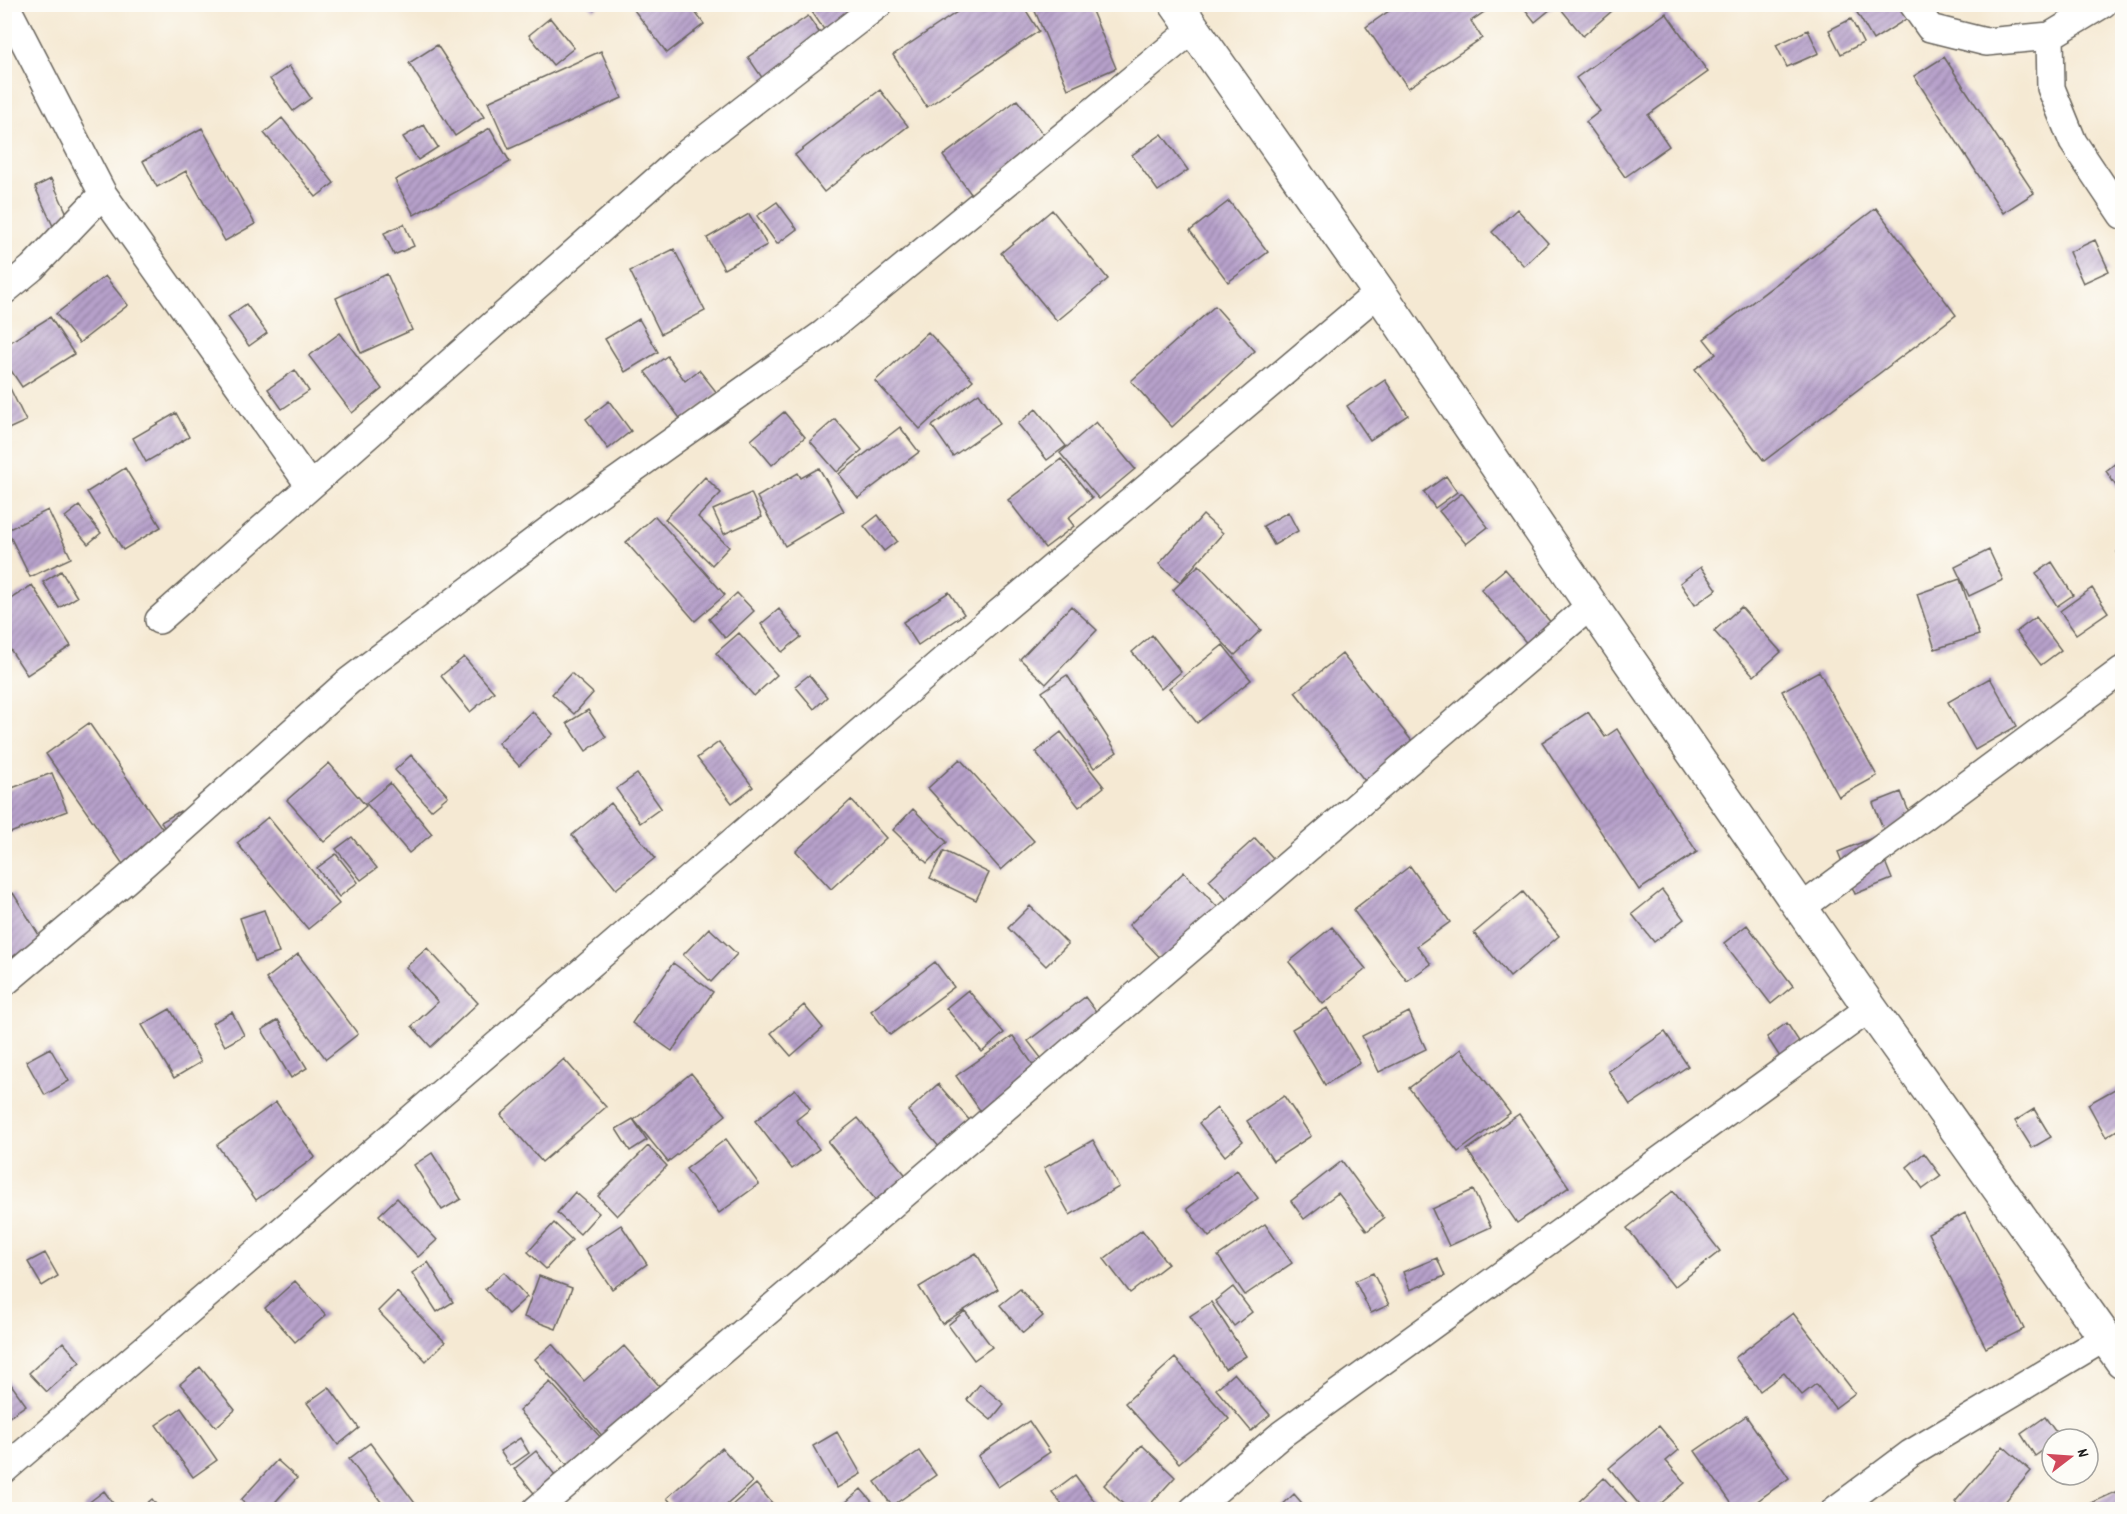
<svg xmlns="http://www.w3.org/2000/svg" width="2127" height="1514" font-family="Dekko,sans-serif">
  <defs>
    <pattern id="building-hatch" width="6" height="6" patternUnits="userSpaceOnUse" patternTransform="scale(1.5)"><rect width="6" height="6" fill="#b7a1cb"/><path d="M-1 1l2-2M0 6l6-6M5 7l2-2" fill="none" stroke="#9482a4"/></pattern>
  </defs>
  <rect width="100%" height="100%" fill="#fdfcf7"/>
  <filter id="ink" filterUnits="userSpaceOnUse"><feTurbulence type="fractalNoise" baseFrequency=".0167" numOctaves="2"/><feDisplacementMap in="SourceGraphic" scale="12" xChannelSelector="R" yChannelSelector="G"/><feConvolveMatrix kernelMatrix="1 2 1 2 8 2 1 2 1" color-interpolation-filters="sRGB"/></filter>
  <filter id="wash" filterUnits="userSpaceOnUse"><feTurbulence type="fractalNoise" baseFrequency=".008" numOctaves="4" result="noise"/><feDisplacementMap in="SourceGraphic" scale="24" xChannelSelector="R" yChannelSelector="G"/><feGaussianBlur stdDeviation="1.35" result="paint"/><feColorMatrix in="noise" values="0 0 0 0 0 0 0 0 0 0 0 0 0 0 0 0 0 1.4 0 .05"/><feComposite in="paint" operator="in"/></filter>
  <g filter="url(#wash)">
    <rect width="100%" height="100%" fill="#f5e9d3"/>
    <g id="blocks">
      <!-- building -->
      <path fill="url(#building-hatch)" d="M588,4H601L594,10Z
        M642,4H689L704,24L667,53L634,10Z
        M811,4H843L854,21L829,37L808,6Z
        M969,4H1022L1039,31L927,107L893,55Z
        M1032,4H1089L1116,68L1068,89Z
        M1399,4H1496L1471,21L1482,38L1408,88L1366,27Z
        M1521,4H1557L1535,22Z
        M1557,4H1620L1583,36Z
        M1852,4H1900L1908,18L1873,40Z
        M1666,13L1708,72L1648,115L1669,146L1625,177L1586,122L1600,111L1576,78Z
        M808,16L825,41L765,82L748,57Z
        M550,18L574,48L553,65L529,35Z
        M1851,19L1863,43L1841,54L1829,30Z
        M1808,30L1819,53L1787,67L1776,45Z
        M437,45L484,117L455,136L409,63Z
        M601,51L622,98L509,149L488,102Z
        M1944,57L2034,193L2003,213L1914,76Z
        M289,66L311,98L293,111L270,79Z
        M880,90L908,126L824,192L795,155Z
        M1017,100L1045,137L971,194L943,156Z
        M282,118L334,183L316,197L264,133Z
        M424,125L438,147L418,160L403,137Z
        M202,128L255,224L225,241L186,171L157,187L143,161Z
        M490,128L510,162L414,215L395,180Z
        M1162,134L1188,170L1158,191L1132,155Z
        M51,179L69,218L53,226L35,187Z
        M1229,201L1268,252L1228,282L1190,231Z
        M777,202L797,229L777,244L757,216Z
        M1876,208L1956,315L1764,461L1695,369L1716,354L1704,339Z
        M1517,209L1548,243L1524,266L1492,232Z
        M1052,210L1108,279L1057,321L1001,253Z
        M749,214L767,245L724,269L707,238Z
        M404,224L414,246L394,255L384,233Z
        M2095,240L2109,271L2083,283L2069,252Z
        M674,249L705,311L661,334L630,271Z
        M387,274L412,330L361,353L336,298Z
        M105,276L128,305L79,343L56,314Z
        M246,304L267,333L249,346L228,317Z
        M1215,306L1255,351L1172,427L1131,381Z
        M50,317L74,354L22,387L4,360V346Z
        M639,319L658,352L625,372L605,339Z
        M928,332L973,380L920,429L875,381Z
        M340,333L382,389L352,413L309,356Z
        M667,356L685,381L699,370L718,394L682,421L645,372Z
        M295,370L309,391L282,409L268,389Z
        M4,376L26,421L4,431Z
        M1385,380L1408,415L1370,440L1347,406Z
        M979,393L1000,423L953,456L932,426Z
        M609,401L631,431L608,449L586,419Z
        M1036,409L1066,446L1047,460L1018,424Z
        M784,412L805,437L772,465L751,440Z
        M176,413L189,437L146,462L133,438Z
        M835,419L862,450L837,472L810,441Z
        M1096,422L1135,469L1099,499L1060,453Z
        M900,427L919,452L858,498L839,474Z
        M2122,458V495L2106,471Z
        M1061,459L1092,498L1068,518L1074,526L1045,548L1008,500Z
        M125,468L161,527L123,550L87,492Z
        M819,468L844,511L785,546L757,497L798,473L801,478Z
        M1446,476L1457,492L1435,508L1424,492Z
        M705,477L721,493L698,517L729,547L712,565L665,519Z
        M751,493L762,517L724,534L713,510Z
        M1462,493L1488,527L1466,544L1439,511Z
        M79,506L101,533L88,544L65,517Z
        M48,510L71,558L30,577L7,530Z
        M1288,512L1298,531L1274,545L1263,526Z
        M878,515L897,541L884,551L864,526Z
        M1203,515L1223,533L1180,582L1159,564Z
        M655,516L725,595L695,621L626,542Z
        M2122,549V561L2117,552Z
        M1989,550L2003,580L1969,596L1955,567Z
        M2052,562L2073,595L2057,606L2036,573Z
        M1199,565L1261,630L1235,655L1173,590Z
        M1701,567L1717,589L1695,605L1680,583Z
        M1505,569L1553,625L1529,646L1481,589Z
        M61,571L77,597L59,608L43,582Z
        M1960,579L1979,635L1935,649L1917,594Z
        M32,585L71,646L27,675L4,640V603Z
        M2092,588L2108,612L2076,634L2060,611Z
        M949,592L964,614L918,645L903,622Z
        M737,593L754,611L725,638L709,619Z
        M1071,606L1097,630L1046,684L1020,659Z
        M1741,607L1781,652L1754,676L1714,631Z
        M779,609L801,637L782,652L761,624Z
        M2036,617L2061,650L2041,665L2016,632Z
        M739,633L777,675L754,696L716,653Z
        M1152,635L1181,672L1161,689L1132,652Z
        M1223,645L1251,680L1197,723L1169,688Z
        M1342,654L1416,746L1368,785L1295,692Z
        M464,657L494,692L470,712L441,676Z
        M1819,671L1877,776L1839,797L1782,691Z
        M571,673L593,693L574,714L552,694Z
        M809,675L827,697L814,709L795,686Z
        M1067,675L1117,752L1094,768L1042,692Z
        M1990,678L2017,726L1975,750L1948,702Z
        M588,710L606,737L586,751L567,723Z
        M532,711L553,734L519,766L498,743Z
        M1588,712L1605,737L1617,729L1697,852L1639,890L1542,742Z
        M89,723L170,840L127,870L46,754Z
        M1061,732L1104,787L1079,807L1036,752Z
        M719,742L753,787L732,803L697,758Z
        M411,755L448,796L431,810L395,770Z
        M960,759L1034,841L1001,870L928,788Z
        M329,763L366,806L324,842L287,800Z
        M52,773L67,811L10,833L4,819V791Z
        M637,774L661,808L640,823L616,789Z
        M390,783L432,834L409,853L366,803Z
        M1901,792L1912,820L1884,831L1873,803Z
        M851,800L886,838L831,889L796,851Z
        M611,803L655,858L616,889L572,835Z
        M913,809L947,842L927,863L893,830Z
        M180,811L192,830L172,842L161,822Z
        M268,817L339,904L308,929L237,843Z
        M352,837L377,868L361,880L336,849Z
        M1875,837L1892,879L1855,894L1838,852Z
        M1255,838L1291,878L1245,920L1209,880Z
        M944,851L989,873L976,900L930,878Z
        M336,854L358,882L339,897L317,868Z
        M1410,866L1450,922L1417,946L1431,964L1407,981L1353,910Z
        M1184,872L1226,916L1171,969L1129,925Z
        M1662,890L1684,919L1654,942L1632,914Z
        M1523,892L1559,936L1510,977L1474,933Z
        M13,893L47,948L5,974V898Z
        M1030,906L1068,944L1046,966L1008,928Z
        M264,910L279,953L255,961L240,918Z
        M1747,925L1793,986L1771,1004L1724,943Z
        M1332,927L1366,969L1323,1004L1289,962Z
        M709,928L737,954L711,982L683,955Z
        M427,948L478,1003L431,1047L412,1026L438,1002L406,967Z
        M298,954L358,1034L326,1059L266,979Z
        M935,962L954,987L890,1035L871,1011Z
        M673,963L713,992L672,1051L632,1023Z
        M968,990L1004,1033L982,1052L946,1008Z
        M1085,997L1104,1022L1048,1067L1028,1041Z
        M804,1005L823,1028L791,1056L771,1033Z
        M1327,1008L1360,1063L1325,1085L1292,1029Z
        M170,1009L201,1062L174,1078L142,1025Z
        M232,1012L244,1035L225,1046L212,1023Z
        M1409,1012L1426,1049L1379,1072L1362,1036Z
        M278,1020L307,1068L291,1078L262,1030Z
        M1787,1023L1800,1043L1780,1057L1767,1037Z
        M1665,1032L1688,1066L1630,1105L1608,1071Z
        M1013,1036L1043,1079L986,1119L956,1076Z
        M50,1048L69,1081L45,1095L26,1061Z
        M1461,1049L1510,1113L1458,1152L1409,1088Z
        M564,1059L606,1107L542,1162L501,1115Z
        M691,1073L726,1115L668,1162L634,1120Z
        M938,1084L978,1130L948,1157L908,1111Z
        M2122,1085V1127L2106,1137L2088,1104Z
        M795,1089L810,1109L796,1120L819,1149L792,1169L755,1121Z
        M1284,1096L1311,1136L1273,1161L1247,1121Z
        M276,1102L315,1157L256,1200L217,1145Z
        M1217,1108L1243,1141L1225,1156L1199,1123Z
        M2034,1109L2051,1137L2032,1148L2015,1121Z
        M1519,1114L1569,1187L1517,1223L1467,1150Z
        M858,1118L914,1185L884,1210L828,1142Z
        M633,1119L647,1140L630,1151L616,1129Z
        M726,1139L759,1184L719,1213L686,1169Z
        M1093,1140L1119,1187L1070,1215L1044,1168Z
        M648,1146L667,1166L617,1216L598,1196Z
        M432,1153L461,1199L442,1210L414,1165Z
        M1924,1153L1941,1176L1923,1189L1907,1167Z
        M1342,1161L1384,1218L1367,1231L1338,1193L1304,1219L1291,1201Z
        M1237,1170L1258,1198L1209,1237L1187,1209Z
        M1473,1190L1491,1227L1449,1246L1432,1209Z
        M1673,1191L1720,1251L1674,1287L1627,1228Z
        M575,1192L599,1213L580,1234L557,1213Z
        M397,1198L437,1240L418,1257L379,1215Z
        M1965,1213L2024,1329L1986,1348L1928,1233Z
        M554,1223L572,1240L546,1269L528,1252Z
        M1265,1224L1292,1263L1245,1295L1218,1256Z
        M621,1225L647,1264L612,1289L585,1249Z
        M1142,1230L1168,1264L1130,1293L1104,1259Z
        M45,1253L58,1276L42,1286L28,1262Z
        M976,1253L998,1289L942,1324L919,1287Z
        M1437,1258L1445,1276L1410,1290L1403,1272Z
        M428,1262L453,1302L437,1312L412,1273Z
        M504,1272L527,1297L508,1314L485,1289Z
        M1373,1273L1389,1305L1371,1313L1355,1281Z
        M539,1276L572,1288L556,1329L524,1317Z
        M295,1281L326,1315L295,1342L265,1308Z
        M1233,1287L1252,1312L1234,1326L1215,1301Z
        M1020,1289L1043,1316L1023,1333L1000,1305Z
        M397,1292L445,1342L426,1361L378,1311Z
        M1211,1302L1246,1356L1225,1369L1190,1316Z
        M965,1311L992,1347L974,1360L948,1325Z
        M1793,1313L1855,1393L1835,1408L1816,1384L1802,1395L1784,1373L1760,1391L1735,1358Z
        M63,1342L80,1362L47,1392L29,1373Z
        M552,1344L584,1381L624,1346L662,1389L605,1439L535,1359Z
        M1175,1358L1229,1419L1179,1463L1125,1403Z
        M200,1367L235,1410L216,1427L180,1384Z
        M1234,1373L1270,1415L1251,1431L1216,1389Z
        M5,1376L26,1405L5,1420Z
        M550,1382L603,1440L571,1469L519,1411Z
        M980,1384L1004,1404L991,1420L967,1400Z
        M329,1387L359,1428L338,1445L307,1403Z
        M181,1408L217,1460L193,1477L156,1425Z
        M1746,1416L1789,1478L1745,1510H1736L1695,1451Z
        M2045,1417L2060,1438L2052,1439V1444L2035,1456L2021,1434Z
        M1029,1421L1050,1452L998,1487L978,1456Z
        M1659,1426L1679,1450L1666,1461L1685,1483L1653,1510H1644L1609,1468Z
        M837,1432L861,1474L837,1488L813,1446Z
        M520,1438L529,1453L510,1466L500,1451Z
        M370,1443L420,1510H387L349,1459Z
        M1142,1445L1175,1477L1145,1510H1129L1104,1485Z
        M2003,1446L2031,1471L1998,1510H1963L1955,1502Z
        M722,1448L752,1482L721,1510H677L667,1498Z
        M536,1451L559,1480L538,1498L514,1469Z
        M919,1451L936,1475L892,1506L875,1482Z
        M277,1460L297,1478L268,1510H251L241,1500Z
        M1075,1475L1101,1510H1066L1052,1492Z
        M1604,1478L1629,1505L1625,1510H1570Z
        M756,1484L778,1510H734L731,1506Z
        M861,1489L879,1510H837Z
        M2122,1489V1510H2076Z
        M104,1491L118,1510H84L83,1507Z
        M1294,1494L1308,1510H1277Z
        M152,1499L160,1510H139Z"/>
    </g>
  </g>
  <g filter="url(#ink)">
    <use href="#blocks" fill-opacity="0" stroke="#68645c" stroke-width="1.5"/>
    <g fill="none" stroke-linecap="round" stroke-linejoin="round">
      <!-- minor casing -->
      <g stroke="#68645c" stroke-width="30">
        <path id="minor" d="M5,4L103,194L310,486
          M1913,4L1930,28L1986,42L2050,36L2103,4
          M2050,36L2051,88L2073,142L2122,215
          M4,291L32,268L103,194
          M159,620L686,154L879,4
          M1801,908L2122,670
          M4,983L126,880L349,681L566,517L823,334L1193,29
          M4,1470L962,644L1379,292
          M536,1510L1591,605
          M1193,1510L1282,1434L1870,1008
          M1835,1510L1910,1454L2106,1337"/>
      </g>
      <!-- secondary casing -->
      <g stroke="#68645c" stroke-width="36">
        <path id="secondary" d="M1176,4L1379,292L1591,605L1870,1008L2122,1361"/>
      </g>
      <!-- minor -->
      <use href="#minor" stroke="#fff" stroke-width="27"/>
      <!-- secondary -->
      <use href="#secondary" stroke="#fff" stroke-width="33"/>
    </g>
  </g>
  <!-- margin -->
  <rect width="2127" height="1514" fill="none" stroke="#fdfcf7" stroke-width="24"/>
  <!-- north arrow -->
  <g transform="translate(2070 1457) rotate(73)"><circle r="28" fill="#fdfcf7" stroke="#a3a29f" stroke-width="1.5"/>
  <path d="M0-4.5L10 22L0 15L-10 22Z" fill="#d1495b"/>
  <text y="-9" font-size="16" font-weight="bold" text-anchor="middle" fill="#1c1c1c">N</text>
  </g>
</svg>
